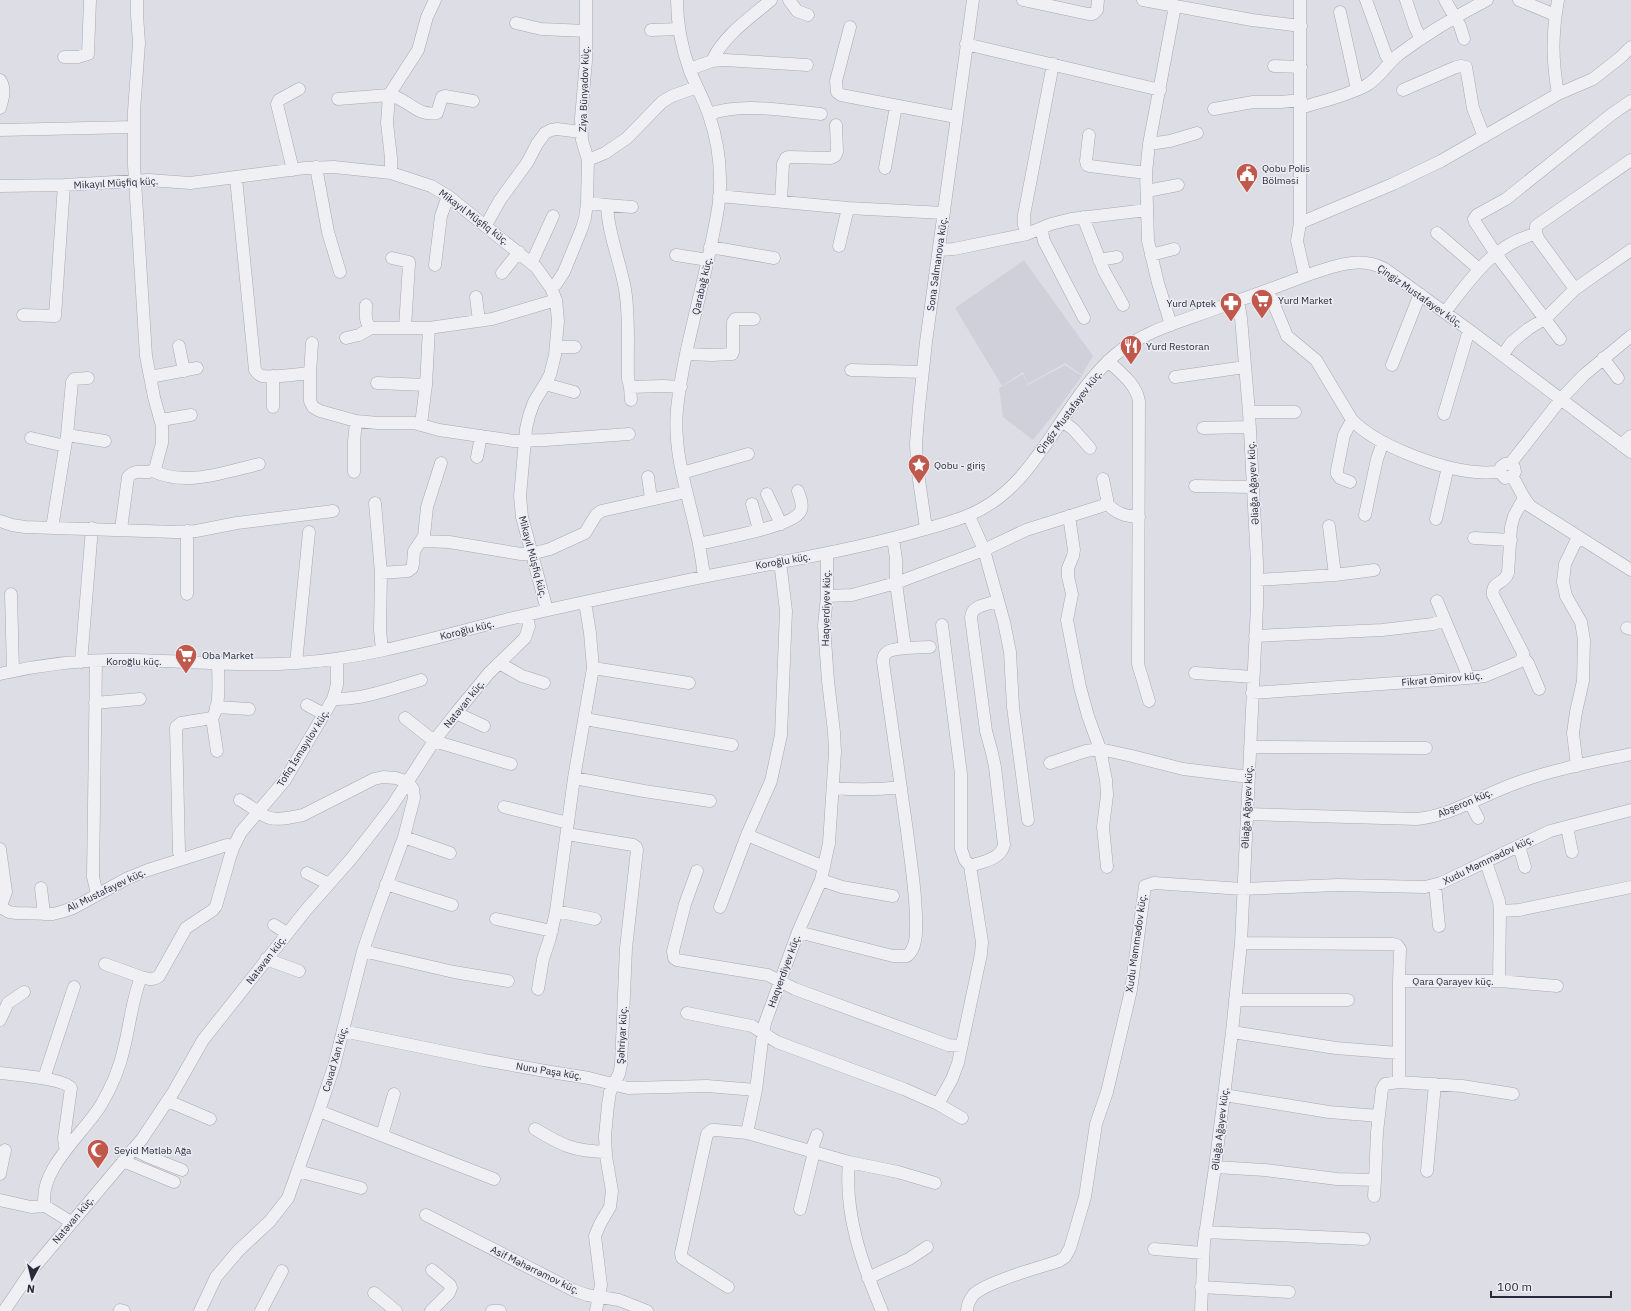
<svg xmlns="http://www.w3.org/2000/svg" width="1631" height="1311" font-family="'IBM Plex Sans',sans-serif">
  <rect width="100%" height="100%" fill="#dddee5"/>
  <!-- built -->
  <path fill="#cfd0da" d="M1024,260L1093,356L1082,375L1065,363L1028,384L1023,372L1002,386L955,308Z
    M1065,365L1082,376L1057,410L1033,440L1003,417L999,388L1023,374L1028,385Z"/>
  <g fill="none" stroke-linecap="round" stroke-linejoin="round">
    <!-- minor casing -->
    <g stroke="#a7a8b2" stroke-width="13">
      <path id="minor" d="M677,0C677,23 682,49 690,71C696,86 704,100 709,115C716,136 720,156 720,178C721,199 716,220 712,240C701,297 683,352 677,409C673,451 687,491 696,531C700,546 702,561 704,576
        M789,0L797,11L808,15
        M1023,0L1088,14H1093L1097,10L1098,0
        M1143,0L1252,20L1301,26
        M1300,0V223L1297,241L1305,276
        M1366,0L1386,55L1390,62
        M1406,0L1415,27L1421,39
        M1445,0L1460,26L1464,39
        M1519,0L1555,15
        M1558,0C1552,35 1552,59 1558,94
        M1340,12L1357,89
        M516,23L541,29L586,31
        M850,27L836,81L837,92L841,95L956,117
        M651,30L679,29
        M966,44L1160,90
        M64,57H78L88,54L90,0
        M712,61C724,35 750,18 771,0
        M1274,66L1301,67
        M690,69L712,61L725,60L807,65
        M0,80C6,88 3,99 0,108
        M1403,90L1456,67L1461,66L1466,67L1473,108L1484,137
        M338,99L389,95C407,98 417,117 437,113L442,97L445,96L473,101
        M1301,108C1322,101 1347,96 1367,85C1380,77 1387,64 1398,55C1426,34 1456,16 1487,0
        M1214,109L1253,102H1281L1301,100
        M709,114C744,102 785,111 821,114
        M0,130L134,127
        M1089,135L1086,161L1087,165L1090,166L1146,173
        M1149,144L1170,141L1197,133
        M588,160L605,153L627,138L662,102L672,96L697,87
        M316,167L328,232L340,272
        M885,168L896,106
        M293,170L277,104L279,100L299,89
        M391,173V158L387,123L389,95L418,50L427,17L435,0
        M236,178L255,370C257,372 258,375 262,376C275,378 296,374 310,373V401L313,407L320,411L356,421L378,423H414L439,430L514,441L546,440L629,434
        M0,186L64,185L149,180L190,183L305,168L334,167L391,173L431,186L448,196L536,267L551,288L556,300L558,321L555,355L550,375L545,384L534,402L529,416L526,429L520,496L522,517L547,610
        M1147,191L1178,185
        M719,196L848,208L944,213
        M781,201L783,164L786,158L789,157L831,158L835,156L837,152L836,125
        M587,203L607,205C608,234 620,261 625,289C630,319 627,349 628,379L630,387L663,386L681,387
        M607,205L632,207
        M1083,217L1104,271L1123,305
        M1300,223L1393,184L1441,161L1558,94L1593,79L1621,57L1631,47
        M486,225L500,200L527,163L537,144L545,133L551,130L557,129L581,132
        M1041,228L1044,241L1084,318
        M1437,233L1479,269
        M1027,234L1024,225V215L1053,64
        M1536,234L1539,240L1575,289
        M839,246L848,208
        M710,247L774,258
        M939,250L954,249L1027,234L1051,224L1071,219L1147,210
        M676,255L708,260
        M1151,255L1174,249
        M392,258L409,262V264L405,327
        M1099,260L1117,257
        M532,262L553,216
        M435,265L441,216L448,196
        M502,273L519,252
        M551,288L556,284L564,272L582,228L585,218L587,203L588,160L582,140L581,118L586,61V0
        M1268,290L1287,336L1316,360L1352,420C1377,446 1440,469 1476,472C1484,473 1492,472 1500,472
        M476,297L479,321
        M366,305C366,313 364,322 371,328
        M1445,312C1470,280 1494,243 1536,234V226L1631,160
        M23,315L55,316L64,185
        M1171,325L1158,283L1148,241L1146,173L1149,144L1175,6
        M346,338L359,335L371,328H429L492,319L556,300
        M1560,339L1496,254L1475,222L1474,219L1477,215L1506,199L1612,114L1631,101
        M179,346L184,371
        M557,347H575
        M687,354L712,355L732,354L733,352V322L735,319H754
        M1503,355L1511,343L1528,329L1546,318L1575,289L1631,250
        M1603,358L1618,378
        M1108,361C1121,373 1136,384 1139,401L1138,664L1149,701
        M1392,365L1420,294
        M851,370L922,372
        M310,373L312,343
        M273,376V407
        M150,377L197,368
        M1175,377L1245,367
        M377,383L426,385
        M545,384L574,392
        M630,387L631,400
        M1249,412H1295
        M1444,414L1469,330
        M161,420L191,415
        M1062,421L1073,429L1090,448
        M421,424L426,385L429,328
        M1203,428L1250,427
        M67,435L105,441
        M31,438L65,446
        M1621,445L1631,436
        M477,457L481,436
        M1510,464L1514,467L1515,472L1512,476L1505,478L1500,472L1501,467L1505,464H1510L1561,399L1584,375L1631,336
        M153,471C186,487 225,472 259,464
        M354,472V442L356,421
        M682,473L748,454
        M1512,476C1519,487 1522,497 1530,506L1631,570
        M648,477L651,499
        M1103,479L1108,504
        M1350,482L1340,478L1337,474V470L1344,435L1352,420
        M1195,486L1253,487
        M767,494L781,524
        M375,503L381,573L380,630L382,650
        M752,504L759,530
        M1365,515L1377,459L1383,442
        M969,516L984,550L1004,622L1010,652L1013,707L1028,820
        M1069,516L1074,550L1073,556L1068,568V577L1072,594L1067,620L1080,687L1088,716L1100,749L1106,780L1107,795L1103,827L1107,867
        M1436,519L1448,467
        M0,521L12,525L25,527L175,532L196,531L237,523L333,511
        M1329,526L1335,575
        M52,528L67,435L72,382L74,379L88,378
        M926,528L917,466L916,443L919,407L926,342L973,0
        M121,529L128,477C138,466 146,477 155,469L162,443V426L154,397L146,356L134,165V111L139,43L137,15V0
        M1474,538L1511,540
        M422,541L449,542L521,554H531L550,549L585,533L596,515L601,511L686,492
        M699,544C718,539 792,527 800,512C804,507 800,497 798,491
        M827,553V596L824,626L828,681L834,732L835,752L829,843L821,880L798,932L765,1023L762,1041L756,1090L747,1133L849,1162C844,1214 862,1264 882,1311
        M381,573L408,571L412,568L413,564L414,551L424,536L427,507L441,463
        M1257,580L1335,575L1374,570
        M11,594L13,671
        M187,594V531
        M827,596L852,595L896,583L984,550L1026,530L1108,504C1116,514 1126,516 1139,517
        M1437,601L1465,668L1468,678
        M942,625L961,774V849L965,860L970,866
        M1627,628L1631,629
        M1255,636L1382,630L1433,624L1444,620
        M905,648L930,647
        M1523,657L1528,663L1539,689
        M96,661L93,877L97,894
        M81,662L92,528
        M296,663L309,532
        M499,663L522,676L544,683
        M593,668L689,683
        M1195,673L1253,677
        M0,674C44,664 89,659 134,660C188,661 243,667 297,663C368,658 437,637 505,620C558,607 612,596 665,585C746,567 828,556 908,534C928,528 950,523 969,515C1038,487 1061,401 1115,355C1142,332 1179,322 1212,310C1243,299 1274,288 1305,276C1331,267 1359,255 1385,269L1469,330L1631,452
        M1252,693L1468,678L1485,676L1519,662L1523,657V653L1493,595C1491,581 1504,585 1508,573L1511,527L1514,516L1524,498
        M333,699C363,700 393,688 421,680
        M95,703L140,699
        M307,705L324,714
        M216,707L249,709
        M456,713L484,726
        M212,718L217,751
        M405,718L434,741L511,764
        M585,719L732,745
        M1250,747L1426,748
        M1050,763L1086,751L1100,749L1132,756L1183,769L1249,777
        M1577,766L1573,733L1576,712L1583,681L1584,640L1581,622L1566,596L1563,582L1565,564L1578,537
        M574,778L644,791L710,801
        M833,788C856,790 878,790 901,787
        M1470,803L1478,818
        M504,807L568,823
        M1247,814L1417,819C1453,815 1484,794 1519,782C1555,769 1594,762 1631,754
        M1567,827L1572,852
        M567,834L633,845L636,847L637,850L626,948L621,1065L619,1074L610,1092L608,1105L605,1136L606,1156L612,1191L610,1207L600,1224L595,1236L601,1285L596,1311
        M747,835L824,867
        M404,837L450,853
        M1519,846L1525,867
        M0,849L6,892L0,908
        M181,859L179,852L176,727L181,723L212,718C221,706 218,677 218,662
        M1486,862L1499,901L1500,911
        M697,871L685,904L673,951L674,958L677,960L768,975L795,989L948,1045L961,1046
        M307,873L329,884
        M821,880L842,887L893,896
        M386,884L452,905
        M1435,885L1439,926
        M41,888L44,914
        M1,907L9,912L16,913L53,914L61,912L73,908L128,878L148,870L227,845L234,846
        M720,907L747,835L771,781L781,735L786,611L780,561
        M556,911L595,919
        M496,919L552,931
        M274,925L287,933
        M798,932L893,956H907C914,950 916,941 916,931C917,898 911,864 907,831C899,775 891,719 883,662C883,649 893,650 905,648L896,583V559L893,538
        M1241,943L1392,944L1397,945L1400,949L1399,981H1499L1500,911L1519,910L1631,887
        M363,951L454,972L508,981
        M266,959L299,971
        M105,964L141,977
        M1499,981L1557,986
        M538,989L543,959L550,938L556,911L574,778L593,668L590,633L585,602
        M1235,1000H1348
        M687,1013L752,1026L777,1042L904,1089L938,1104L962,1118
        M0,1020L8,1003L24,992
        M343,1031L484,1060L551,1072L589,1078L628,1088L707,1086L756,1090
        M1232,1032L1336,1048L1398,1053
        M0,1073C14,1075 63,1078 71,1088L64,1138L65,1146L67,1148
        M44,1078L74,987
        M1399,1082V981
        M1224,1095L1329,1112L1379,1116
        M168,1101L210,1119
        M938,1104L952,1079L958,1063L981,954L982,942L970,866C982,862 1001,859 1004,845L995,767L992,753L986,731L971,618C971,605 987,605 997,601
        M319,1111L494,1179
        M535,1129C563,1146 574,1151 606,1152
        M382,1135L394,1094
        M133,1149L149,1157L182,1170
        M811,1151L817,1135
        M123,1161L174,1182
        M849,1162L898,1172L935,1183
        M1215,1167L1265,1170L1337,1179L1375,1180L1377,1132L1382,1089L1385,1084L1399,1082L1462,1086L1513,1094
        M298,1171L361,1188
        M1427,1171L1435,1084
        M0,1174L5,1150
        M1374,1196L1375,1180
        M0,1200L31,1207L45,1206
        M800,1209L814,1152
        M426,1215L573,1290L587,1295L619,1300L647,1311
        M71,1222L45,1206C37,1171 84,1133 101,1105C111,1088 120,1067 124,1048C130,1024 132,1000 141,977C149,979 152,981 159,976L186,928L213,910L216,906L230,857L234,846L241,832L285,780L333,699L337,685V659
        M1205,1232L1364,1239
        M1154,1249L1203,1253
        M868,1278L909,1259L927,1247
        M728,1287L682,1258L681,1253L707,1134L712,1130H716L747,1133
        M1201,1287L1289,1292
        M374,1293L396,1311
        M120,1310L124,1311
        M4,1311L32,1270L142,1139L174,1091L203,1040L306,910L351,859L373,831L392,806L434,741L456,713L489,673L525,638L529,626L527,615
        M200,1311L216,1277L238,1251L270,1221L288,1198L319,1111L334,1066L363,951L375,916L404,837L414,798L413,789L408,782L396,778L383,777L374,779L303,815C292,817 275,822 265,816C256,811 249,805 240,800
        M261,1311L282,1271
        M431,1311L449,1293L451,1288L450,1285L432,1270
        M492,1311H500
        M967,1311C967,1305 970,1299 974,1294C989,1281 1038,1268 1059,1261L1065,1257L1070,1248L1085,1197L1096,1124L1107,1092L1131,990L1145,886L1154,883L1243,889L1338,885L1425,887L1441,883L1550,831L1631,810
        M1201,1311L1204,1242L1215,1167L1232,1032L1241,943L1257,605V563L1249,412L1241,318L1238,301"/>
    </g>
    <!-- minor -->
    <use href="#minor" stroke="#efeff4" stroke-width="12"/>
  </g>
  <!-- icons -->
  <defs>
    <g id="civic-pin" transform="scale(1.15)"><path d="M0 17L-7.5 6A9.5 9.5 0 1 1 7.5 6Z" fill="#c0594c" stroke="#ecedf3"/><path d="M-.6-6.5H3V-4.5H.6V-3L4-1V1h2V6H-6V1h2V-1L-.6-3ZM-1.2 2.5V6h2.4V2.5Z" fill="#fff"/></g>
    <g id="supermarket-pin" transform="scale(1.15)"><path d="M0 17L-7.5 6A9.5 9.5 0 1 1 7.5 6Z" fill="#c0594c" stroke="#ecedf3"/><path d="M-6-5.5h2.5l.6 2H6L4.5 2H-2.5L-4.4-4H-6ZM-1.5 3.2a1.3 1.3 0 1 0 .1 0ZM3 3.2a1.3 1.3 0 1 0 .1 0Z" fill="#fff"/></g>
    <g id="pharmacy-pin" transform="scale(1.15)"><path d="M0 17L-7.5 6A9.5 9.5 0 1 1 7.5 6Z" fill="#c0594c" stroke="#ecedf3"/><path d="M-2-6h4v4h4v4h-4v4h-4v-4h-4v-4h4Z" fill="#fff"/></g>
    <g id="restaurant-pin" transform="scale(1.15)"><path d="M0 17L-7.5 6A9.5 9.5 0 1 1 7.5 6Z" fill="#c0594c" stroke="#ecedf3"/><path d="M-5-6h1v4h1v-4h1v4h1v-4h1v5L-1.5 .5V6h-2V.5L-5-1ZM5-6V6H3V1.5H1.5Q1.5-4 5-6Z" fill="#fff"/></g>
    <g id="sight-pin" transform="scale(1.15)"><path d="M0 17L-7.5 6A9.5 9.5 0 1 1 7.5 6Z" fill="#c0594c" stroke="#ecedf3"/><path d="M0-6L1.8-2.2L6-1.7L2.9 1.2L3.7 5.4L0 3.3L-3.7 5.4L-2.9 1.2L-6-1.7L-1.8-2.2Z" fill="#fff"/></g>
    <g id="mosque-pin" transform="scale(1.15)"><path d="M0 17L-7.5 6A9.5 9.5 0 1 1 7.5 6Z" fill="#c0594c" stroke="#ecedf3"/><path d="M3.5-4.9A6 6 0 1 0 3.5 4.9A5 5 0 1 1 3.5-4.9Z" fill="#fff"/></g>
  </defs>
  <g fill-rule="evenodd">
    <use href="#civic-pin" x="1247" y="174"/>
    <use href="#supermarket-pin" x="1262" y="300"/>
    <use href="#pharmacy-pin" x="1231" y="303"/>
    <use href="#restaurant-pin" x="1131" y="346"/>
    <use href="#sight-pin" x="919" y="465"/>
    <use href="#supermarket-pin" x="186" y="655"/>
    <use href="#mosque-pin" x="98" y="1150"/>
  </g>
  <g text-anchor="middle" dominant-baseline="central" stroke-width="3" stroke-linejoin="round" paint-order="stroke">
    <!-- street labels -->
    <g font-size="10" fill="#282a3a" stroke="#ecedf3">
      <text transform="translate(584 89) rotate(-88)">Ziya Bünyadov küç.</text>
      <text transform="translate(116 183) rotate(-3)">Mikayıl Müşfiq küç.</text>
      <text transform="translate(474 217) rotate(37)">Mikayıl Müşfiq küç.</text>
      <text transform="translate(937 264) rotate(-82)">Sona Salmanova küç.</text>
      <text transform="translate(702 286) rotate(-77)">Qarabağ küç.</text>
      <text transform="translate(1420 296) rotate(35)">Çingiz Mustafayev küç.</text>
      <text transform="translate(1069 412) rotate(-53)">Çingiz Mustafayev küç.</text>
      <text transform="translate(1253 483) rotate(-93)">Əliağa Ağayev küç.</text>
      <text transform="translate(533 557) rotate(75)">Mikayıl Müşfiq küç.</text>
      <text transform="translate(783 561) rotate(-10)">Koroğlu küç.</text>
      <text transform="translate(826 608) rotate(-89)">Haqverdiyev küç.</text>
      <text transform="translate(467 630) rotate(-14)">Koroğlu küç.</text>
      <text x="134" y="661">Koroğlu küç.</text>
      <text transform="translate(1442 679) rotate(-5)">Fikrət Əmirov küç.</text>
      <text transform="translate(464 704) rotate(-51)">Natəvan küç.</text>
      <text transform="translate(303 748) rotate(-58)">Tofiq İsmayılov küç.</text>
      <text transform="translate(1465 803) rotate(-23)">Abşeron küç.</text>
      <text transform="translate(1247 807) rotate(-87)">Əliağa Ağayev küç.</text>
      <text transform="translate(1488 860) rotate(-26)">Xudu Məmmədov küç.</text>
      <text transform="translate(106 890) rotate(-26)">Alı Mustafayev küç.</text>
      <text transform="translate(1136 943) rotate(-82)">Xudu Məmmədov küç.</text>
      <text transform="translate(266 960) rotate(-52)">Natəvan küç.</text>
      <text transform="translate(784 971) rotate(-70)">Haqverdiyev küç.</text>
      <text x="1453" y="981">Qara Qarayev küç.</text>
      <text transform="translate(622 1035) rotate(-87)">Şəhriyar küç.</text>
      <text transform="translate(335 1059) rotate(-74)">Cavad Xan küç.</text>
      <text transform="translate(549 1071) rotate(9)">Nuru Paşa küç.</text>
      <text transform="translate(1220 1129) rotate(-83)">Əliağa Ağayev küç.</text>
      <text transform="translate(73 1220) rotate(-50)">Natəvan küç.</text>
      <text transform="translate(535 1270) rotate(26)">Asif Məhərrəmov küç.</text>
    </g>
    <!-- poi labels -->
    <g font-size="10" fill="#282a3a" stroke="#ecedf3" text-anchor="start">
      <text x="1262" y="168">Qobu Polis<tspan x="1262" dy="12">Bölməsi</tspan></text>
      <text x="1278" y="300">Yurd Market</text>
      <text x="1216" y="303" text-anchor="end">Yurd Aptek</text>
      <text x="1146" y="346">Yurd Restoran</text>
      <text x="934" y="465">Qobu - giriş</text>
      <text x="202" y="655">Oba Market</text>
      <text x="114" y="1150">Seyid Mətləb Ağa</text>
    </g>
  </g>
  <!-- north arrow -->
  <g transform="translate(32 1279) rotate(187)" stroke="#ecedf3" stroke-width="3" paint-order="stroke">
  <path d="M0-3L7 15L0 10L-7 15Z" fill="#282a3a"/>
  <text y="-6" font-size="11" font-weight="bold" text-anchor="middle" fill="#282a3a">N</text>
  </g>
  <!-- scale -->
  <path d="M1491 1291v6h120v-6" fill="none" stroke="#282a3a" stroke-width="2"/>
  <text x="1497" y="1291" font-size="12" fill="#282a3a" stroke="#ecedf3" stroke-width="3" paint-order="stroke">100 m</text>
</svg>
